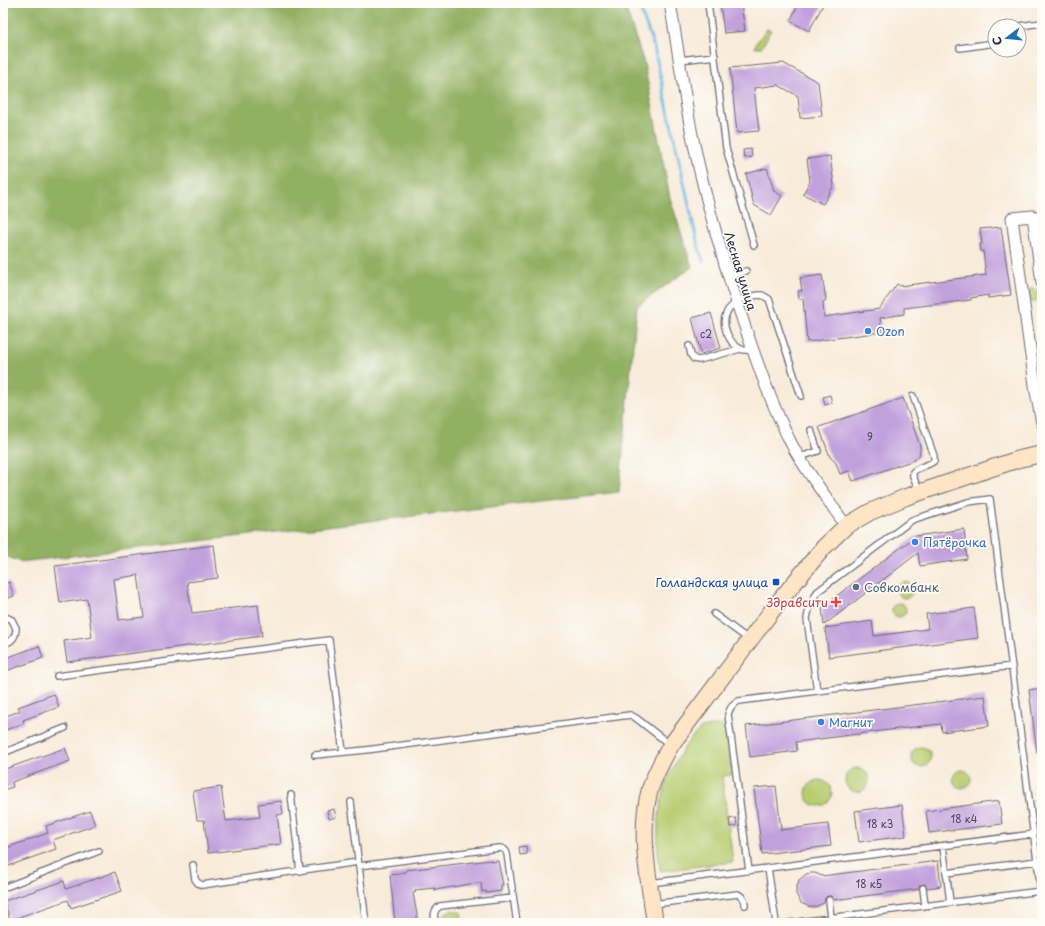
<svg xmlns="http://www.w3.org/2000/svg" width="1045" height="926" font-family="'Playpen Sans',sans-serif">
  <rect width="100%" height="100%" fill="#fdfcf7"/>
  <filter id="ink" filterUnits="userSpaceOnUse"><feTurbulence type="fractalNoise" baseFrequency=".025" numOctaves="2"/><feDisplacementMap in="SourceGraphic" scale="8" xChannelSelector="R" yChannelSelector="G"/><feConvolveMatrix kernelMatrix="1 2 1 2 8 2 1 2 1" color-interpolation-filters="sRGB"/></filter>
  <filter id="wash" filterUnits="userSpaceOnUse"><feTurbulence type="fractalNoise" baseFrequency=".012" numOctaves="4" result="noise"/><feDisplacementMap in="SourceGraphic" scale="16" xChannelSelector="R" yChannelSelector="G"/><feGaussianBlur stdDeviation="0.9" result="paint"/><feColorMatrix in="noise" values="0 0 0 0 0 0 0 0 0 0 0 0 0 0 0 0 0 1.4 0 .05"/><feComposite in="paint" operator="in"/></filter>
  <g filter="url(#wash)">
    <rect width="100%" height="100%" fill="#f8ebd9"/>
    <!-- green -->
    <path fill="#b8cc70" stroke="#6d7756" d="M767,29L771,30L762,47L755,48L756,43Z
      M1034,288C1038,291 1039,298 1036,301L1034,302L1030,301L1029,292L1030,289Z
      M897 590a8 8 0 1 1 16 0a8 8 0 1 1-16 0Z
      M892 610a7 7 0 1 1 14 0a7 7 0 1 1-14 0Z
      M726,725L732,775L722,776L733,862L660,871C654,827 658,790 682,751C688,743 693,734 702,728C706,726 721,726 726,725Z
      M911 757a10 10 0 1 1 20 0a10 10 0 1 1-20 0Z
      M845 780a12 12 0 1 1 24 0a12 12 0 1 1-24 0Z
      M953 779a9 9 0 1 1 18 0a9 9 0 1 1-18 0Z
      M806 793a13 13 0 1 1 26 0a13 13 0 1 1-26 0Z
      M452,910L460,912L462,916L459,923H441C442,916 444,912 452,910Z"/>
    <!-- forest -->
    <path fill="#92b062" stroke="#5a694e" d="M3,3H624L644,63L670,198L692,267L637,306L619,492L20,562L3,555Z"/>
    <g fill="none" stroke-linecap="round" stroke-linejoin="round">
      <!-- stream -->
      <path stroke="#69b7e3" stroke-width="3" d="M638,3L654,47L697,241L703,261"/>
    </g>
    <g id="blocks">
      <!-- building -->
      <path fill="#c1a1dc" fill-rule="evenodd" d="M720,3H741L745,31L724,33Z
        M799,3H824L809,31L790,21Z
        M783,63L818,82L822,116L800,118L798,96L778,85L754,88L759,131L737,133L730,68Z
        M751,149L752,157L744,158L743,150Z
        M830,156L834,185L823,204L803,194L810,181L807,159Z
        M767,168L774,191L782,196L771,215L754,205L746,174Z
        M1001,227L1011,295L988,298V295L971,298V300L904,308V314L880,318L882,332L807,342L803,299H799L798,291H802L800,278L822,275L826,300L823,302L824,317L879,309L897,284L900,286L986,275L983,251L981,252L980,244H982L980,229Z
        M711,313L721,348L701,354L692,318Z
        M830,395L832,403L825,405L823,397Z
        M903,398L920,446V450L919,456L914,460L853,481L849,471L840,474L836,463L830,457L819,427Z
        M964,529L967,559L920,566L918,553L824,625L822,607L916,536Z
        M214,545L218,578L187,582L192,613L258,605L262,636L67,662L64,641L92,637L87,599L60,603L55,566ZM138,575L144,617L119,620L114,579Z
        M9,582L14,596L3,600V584Z
        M974,608L978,638L829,657L825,628L872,621L874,636L928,629L926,614Z
        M39,646L43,658L3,672V659Z
        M1042,688V753H1037L1029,690Z
        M54,694L59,707L23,720L24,723L3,731V717L20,711L18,707Z
        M985,696L989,726L942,732L941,724L905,728L796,742L797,751L750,757L746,726Z
        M65,748L70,761L12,782L13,787L3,790V773L6,772L5,769Z
        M776,786L781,830L828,824L831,846L762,854L754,788Z
        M221,787L226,821L260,817L258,804L281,801L283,814L277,815L281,844L208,853L204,820H197L193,791Z
        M999,801L1002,824L929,833L926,811Z
        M902,805L906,836L859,842L855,811Z
        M334,809L336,817L329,819L327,811Z
        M90,811L95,825L53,840L56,849L3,868V849L48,833L46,826Z
        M736,818L737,826L730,827L729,819Z
        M526,846L527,854L520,855L519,847Z
        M491,860V862L498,861L503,885H501V891L486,893V891L482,892L481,883H476L435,890V888L415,890L416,892L413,893L417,915V923H395L390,875L400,874V873L406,872V870Z
        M938,861L941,886L927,888L925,884H922L919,886V889L833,900L831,896H828L825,898L824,903L815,907H810L801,903L796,894V890L799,880L806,874L811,873H815L822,876Z
        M115,872L122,891L71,908L68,900L10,920L4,901L64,881L66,889Z"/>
    </g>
  </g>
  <g filter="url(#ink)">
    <use href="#blocks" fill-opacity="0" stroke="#6d6872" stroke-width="1"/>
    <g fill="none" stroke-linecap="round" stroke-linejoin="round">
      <!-- lane casing -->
      <g stroke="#6d6872" stroke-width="8">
        <path id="lane" d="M708,3L726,148L754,245
          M1019,26L1042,23
          M960,48L995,43
          M680,60L715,56
          M1033,216L1042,214
          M729,276L746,271
          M689,346L691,355L694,359L699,360L740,349
          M753,350C749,350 744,351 741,349C729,344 720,324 727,312C733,301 751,295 762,295L769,299L801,396
          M913,396L934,456V461C928,466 919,466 913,472V476L919,491
          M800,457L818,451L811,430
          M714,614L748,639
          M3,616L12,620L16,628C16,636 12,643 3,643
          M57,676L329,640L343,752
          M3,753L65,728
          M315,755L366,750L630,715L636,718L669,744
          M291,795L300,871
          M351,802L366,923
          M943,846L950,902
          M193,865L195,879L198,883L202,885L358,862
          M359,866L499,848C504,848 506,850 507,854L517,923
          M749,871L728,714C730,707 733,704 739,701L1012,666
          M946,873L1037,861
          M650,883L768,868
          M3,888L99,851
          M923,888L925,906
          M829,900L831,918
          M653,904L738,894C743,897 745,899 745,905
          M435,923C434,915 433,911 440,906L513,898
          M776,923L768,868L1034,834
          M790,923L1041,891L990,499L968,502L912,520L817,592C812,601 808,609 807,619L817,691"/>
      </g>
      <!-- street casing -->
      <g stroke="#6d6872" stroke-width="13">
        <path id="street" d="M670,3C678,49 684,95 693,140C706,202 724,264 744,324C758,365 772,406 792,445C807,473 828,499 846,526
          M1042,283L1033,216L1012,218L1036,392L1042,423"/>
      </g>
      <!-- secondary casing -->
      <g stroke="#6d6872" stroke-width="18">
        <path id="secondary" d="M655,923C649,880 638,832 650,789C655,774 663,759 671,745L780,600L824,547L846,526L870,512L906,497L1019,459L1042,454"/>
      </g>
      <!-- lane -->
      <use href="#lane" stroke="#fff" stroke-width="5.5"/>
      <!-- street -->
      <use href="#street" stroke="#fff" stroke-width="11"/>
      <!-- secondary -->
      <use href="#secondary" stroke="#fde5c5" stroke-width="16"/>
    </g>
  </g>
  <!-- markers -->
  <g fill="#3f7fe0" stroke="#fdfcf7" stroke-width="1.5">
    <circle cx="868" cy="331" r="4"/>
    <circle cx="915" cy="542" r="4"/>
    <circle cx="821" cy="722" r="4"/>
  </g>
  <rect fill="#1a4fb4" stroke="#fdfcf7" stroke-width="1.5" x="772" y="578" width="8" height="8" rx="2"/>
  <circle fill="#5c6f8a" stroke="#fdfcf7" stroke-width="1.5" cx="856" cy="587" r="4"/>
  <path fill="#e0444e" stroke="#fdfcf7" stroke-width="1.5" d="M834 596h4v4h4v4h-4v4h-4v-4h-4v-4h4z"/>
  <g text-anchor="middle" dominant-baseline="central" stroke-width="3.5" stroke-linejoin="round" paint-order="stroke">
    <!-- number labels -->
    <g font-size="10" fill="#4a4263">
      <text x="706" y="333">с2</text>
      <text x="870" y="436">9</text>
      <text x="964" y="818">18 к4</text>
      <text x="880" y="823">18 к3</text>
      <text x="869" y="883">18 к5</text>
    </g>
    <!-- street labels -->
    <g font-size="12" fill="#22223b" stroke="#fdfcf7">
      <text transform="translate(741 271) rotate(73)">Лесная улица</text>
    </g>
    <!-- shop labels -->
    <g font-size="12" fill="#366cbe" stroke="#fdfcf7" text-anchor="start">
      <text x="876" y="331">Ozon</text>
      <text x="923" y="542">Пятёрочка</text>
      <text x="829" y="722">Магнит</text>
    </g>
    <!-- transit labels -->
    <g font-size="12" fill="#164399" stroke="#fdfcf7" text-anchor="end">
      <text x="768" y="582">Голландская улица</text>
    </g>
    <!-- service labels -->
    <g font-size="12" fill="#4e5e75" stroke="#fdfcf7" text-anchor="start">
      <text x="864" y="587">Совкомбанк</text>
    </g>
    <!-- health labels -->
    <g font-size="12" fill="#be3a42" stroke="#fdfcf7" text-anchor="end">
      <text x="828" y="602">Здравсити</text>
    </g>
  </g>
  <!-- margin -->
  <rect width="1045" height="926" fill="none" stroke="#fdfcf7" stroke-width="16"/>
  <!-- north arrow -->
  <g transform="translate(1007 38) rotate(254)"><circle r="19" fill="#fdfcf7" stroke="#a5a5ac"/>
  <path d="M0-3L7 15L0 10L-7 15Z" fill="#1f6fb2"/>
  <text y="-6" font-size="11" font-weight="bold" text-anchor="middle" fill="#22223b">С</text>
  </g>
</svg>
